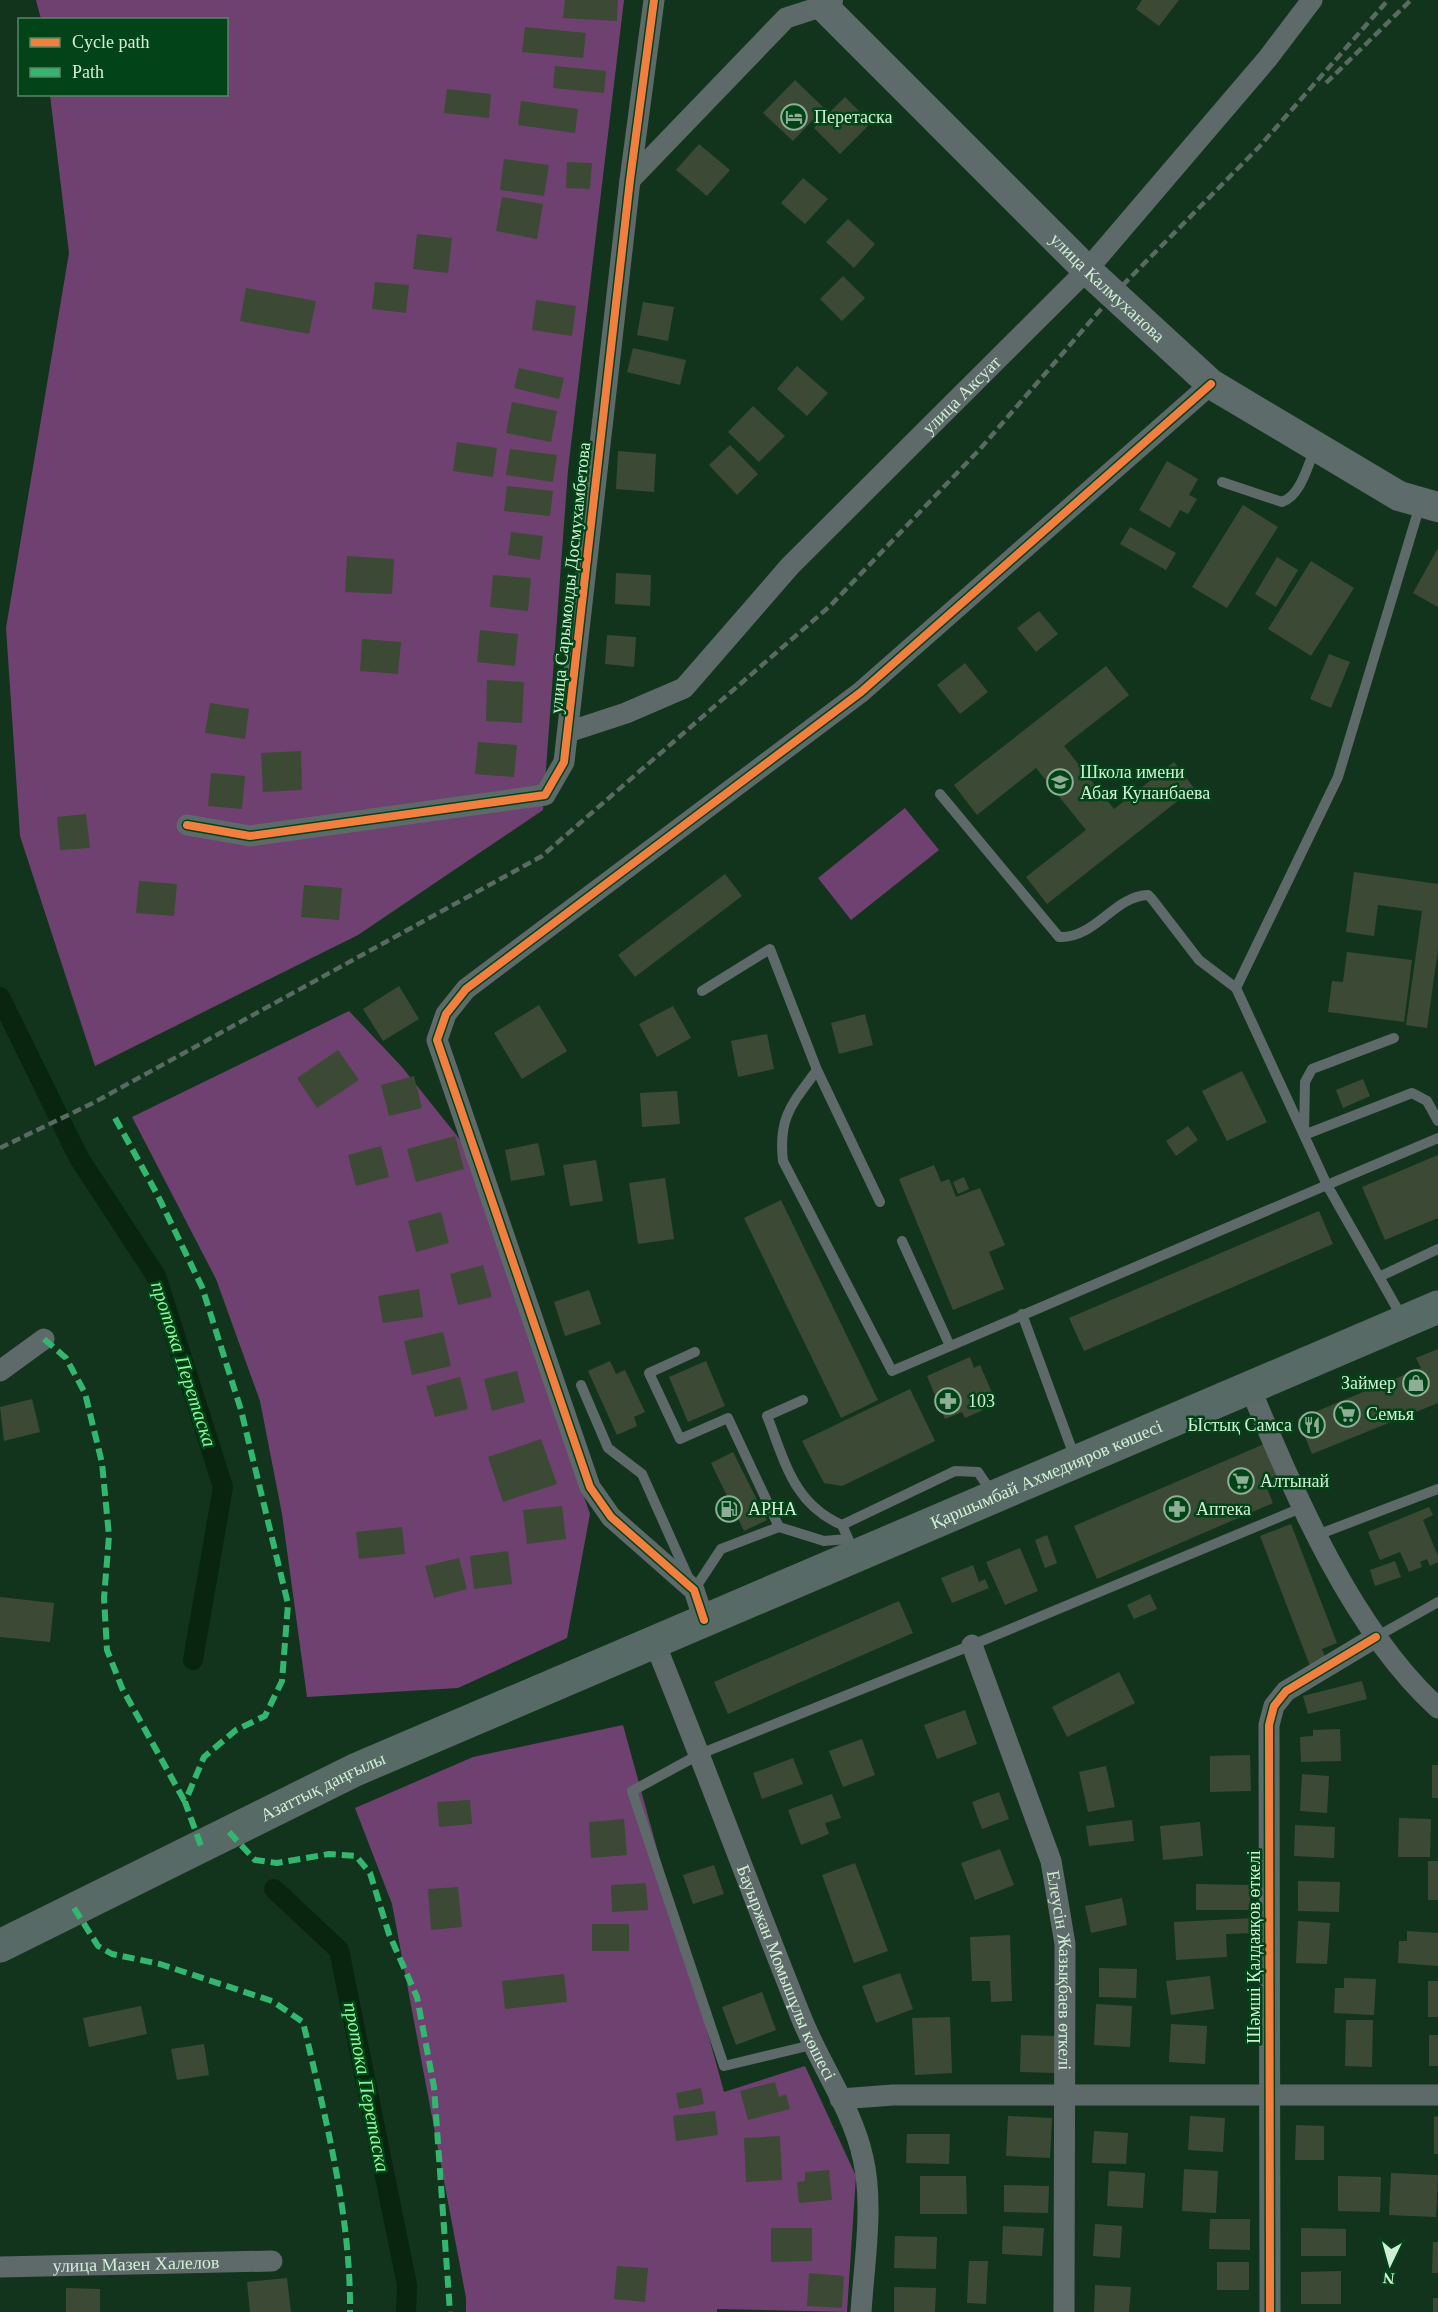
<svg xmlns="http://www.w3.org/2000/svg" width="1438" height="2312" font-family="Georgia,serif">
  <rect width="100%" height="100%" fill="#12341d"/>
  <!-- green -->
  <path fill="#6f4170" d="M36,0H624L568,470L543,810L358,935L95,1066L20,836L6,628L69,253L50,95L226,94V20L41,19Z
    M905,808L939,850L851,920L818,878Z
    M349,1011L402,1067L462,1142L590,1514L567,1638L458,1688L307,1697L282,1514L260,1401L216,1279L132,1117Z
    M623,1725L724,2092L805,2066L856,2176L847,2312L717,2309V2312H466V2298L392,1904L355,1808L473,1757Z"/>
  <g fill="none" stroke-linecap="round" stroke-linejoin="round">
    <!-- canal -->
    <path stroke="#09250f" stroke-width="20" d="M0,997L79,1158L156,1276L223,1487L193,1660
      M274,1889L339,1950L407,2285L406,2312"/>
  </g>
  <!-- building -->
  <path fill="#3c4a35" d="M565,0H618L617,21L563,18Z
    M1142,0H1179L1159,26L1136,9Z
    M525,27L586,33L583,58L522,52Z
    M555,66L606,71L604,93L553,88Z
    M795,80L824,108L793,141L763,113Z
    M447,89L491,94L489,118L444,113Z
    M845,97L871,123L840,154L814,128Z
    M521,101L578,109L575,133L518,125Z
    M699,144L730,170L707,196L676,170Z
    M504,159L549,165L544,196L500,190Z
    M567,162L592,163L590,189L566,188Z
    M803,178L828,199L805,224L781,203Z
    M502,197L543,204L537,239L496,231Z
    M848,219L875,244L854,268L826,242Z
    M417,234L452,238L448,273L413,269Z
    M843,276L865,298L842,321L820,299Z
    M375,282L409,285L406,313L372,309Z
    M246,288L316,301L309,334L240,321Z
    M536,300L576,306L572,336L532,330Z
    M643,302L674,307L668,341L637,335Z
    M633,348L686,360L680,385L627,372Z
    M797,366L828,393L807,416L777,389Z
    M519,368L564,378L559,399L514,388Z
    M512,402L557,411L551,442L506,433Z
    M753,406L785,436L759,462L728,432Z
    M457,442L497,448L493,477L453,471Z
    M730,445L758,474L737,495L709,465Z
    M510,449L557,455L553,482L506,475Z
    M618,451L656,454L654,492L616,489Z
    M1167,461L1198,479L1189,495L1197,499L1188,514L1180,510L1170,528L1139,510Z
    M507,486L553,491L550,516L504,511Z
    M1243,505L1278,527L1227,608L1192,587Z
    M1130,527L1176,553L1166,570L1120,544Z
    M511,532L543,536L540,560L508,555Z
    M1438,548V607L1413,593Z
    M347,556L394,559L392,594L345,592Z
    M1277,557L1298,570L1276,607L1255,594Z
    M1311,561L1354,588L1311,656L1268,629Z
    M616,573L651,575L650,606L615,604Z
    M493,575L531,578L528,611L490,607Z
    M1039,611L1058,634L1036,652L1017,628Z
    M480,630L518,634L515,666L477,662Z
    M607,635L636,637L634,667L605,664Z
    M362,639L401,642L398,674L360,671Z
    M1329,654L1350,662L1331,708L1310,699Z
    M965,663L988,692L960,714L937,685Z
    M1106,666L1129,695L1064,746L1114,809L1174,762L1194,788L1047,904L1026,877L1086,830L1036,768L977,815L954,785Z
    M487,680L524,682L522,723L486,721Z
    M210,703L249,709L245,739L205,733Z
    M478,742L517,745L514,777L475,774Z
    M301,751L302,790L263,792L261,753Z
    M211,773L245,776L242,809L208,806Z
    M86,814L90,848L60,850L57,817Z
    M1354,872L1438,884V949L1427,1028L1406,1025L1422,911L1378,905L1374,936L1346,932Z
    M725,874L742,896L635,977L618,955Z
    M139,881L177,884L174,916L136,913Z
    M304,885L342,888L339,920L301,917Z
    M1347,952L1412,960L1404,1022L1328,1012L1332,981L1343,982Z
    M399,986L419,1019L383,1041L363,1009Z
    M539,1005L567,1051L522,1079L494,1033Z
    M673,1006L691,1038L657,1057L639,1024Z
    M865,1014L873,1045L839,1054L831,1023Z
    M767,1034L774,1069L738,1077L731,1041Z
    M338,1050L359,1080L317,1108L297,1078Z
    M1242,1071L1267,1122L1227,1141L1202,1091Z
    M414,1076L422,1108L389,1116L381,1085Z
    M1363,1079L1370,1096L1343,1108L1336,1090Z
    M677,1091L680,1124L642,1127L640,1093Z
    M1188,1126L1198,1140L1176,1156L1166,1141Z
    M455,1136L464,1169L416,1182L407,1149Z
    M538,1143L545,1175L511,1181L505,1150Z
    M381,1146L389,1177L356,1186L348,1155Z
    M1438,1155V1218L1385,1240L1362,1187Z
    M596,1160L603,1201L570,1206L563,1165Z
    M934,1165L941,1182L949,1179L956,1197L980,1188L1005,1245L989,1252L1004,1289L953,1310L899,1179Z
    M964,1177L969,1189L958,1194L953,1182Z
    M665,1178L674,1239L638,1244L629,1183Z
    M781,1200L878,1400L841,1418L744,1218Z
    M1319,1211L1333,1244L1084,1351L1069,1318Z
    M441,1212L449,1243L416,1252L408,1221Z
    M483,1265L492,1297L458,1305L450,1274Z
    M419,1289L423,1317L383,1323L378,1296Z
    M589,1290L601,1324L565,1336L554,1302Z
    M443,1332L451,1366L412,1375L404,1341Z
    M1438,1349V1403L1312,1454L1298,1419L1421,1368L1416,1358Z
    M970,1357L974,1368L980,1365L994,1397L980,1403L983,1410L965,1418L962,1412L945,1419L927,1376Z
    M610,1361L616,1374L625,1370L645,1412L634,1417L637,1426L617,1435L588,1371Z
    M706,1361L725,1406L688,1422L669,1377Z
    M517,1371L525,1402L492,1411L484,1379Z
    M460,1377L468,1409L435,1417L426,1386Z
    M910,1389L935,1441L842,1486L824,1483L802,1441Z
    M32,1399L40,1432L4,1441L0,1407Z
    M541,1439L557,1484L503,1502L488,1457Z
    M1264,1444L1278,1475L1264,1481L1273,1503L1097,1579L1074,1526Z
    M733,1452L767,1520L744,1531L711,1463Z
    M562,1506L566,1539L527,1544L523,1510Z
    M1429,1507L1433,1515L1423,1520L1438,1556V1562L1430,1566L1427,1559L1420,1562L1422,1567L1409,1572L1400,1552L1380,1560L1368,1532Z
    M1291,1524L1337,1643L1322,1649L1326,1659L1310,1666L1260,1536Z
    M402,1527L405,1554L359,1559L356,1532Z
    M1047,1535L1057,1563L1045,1568L1035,1540Z
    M1020,1548L1038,1591L1005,1605L986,1562Z
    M508,1551L512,1584L474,1589L470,1556Z
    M459,1558L467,1589L434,1598L425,1566Z
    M1395,1561L1401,1577L1375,1586L1370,1570Z
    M973,1565L979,1582L985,1579L989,1588L952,1603L941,1578Z
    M1150,1594L1157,1609L1134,1619L1127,1605Z
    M0,1597L54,1603L50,1642L0,1637Z
    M899,1601L913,1633L728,1714L714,1682Z
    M1119,1672L1135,1703L1067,1737L1052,1707Z
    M1362,1681L1367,1699L1308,1714L1303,1696Z
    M965,1710L977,1744L937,1759L924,1725Z
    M1340,1729L1341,1761L1301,1762L1300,1737L1313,1736V1730Z
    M862,1739L875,1775L843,1787L829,1751Z
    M1250,1755L1251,1791L1210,1792V1756Z
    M793,1758L803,1784L762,1799L753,1773Z
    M1432,1765H1438V1798H1432Z
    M1106,1766L1115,1807L1088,1812L1079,1772Z
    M1302,1774L1329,1776L1327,1813L1300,1811Z
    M999,1792L1009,1819L982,1829L972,1802Z
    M832,1794L841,1818L825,1823L829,1834L801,1845L788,1810Z
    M470,1800L472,1824L439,1827L437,1802Z
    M1399,1818L1431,1819L1430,1857H1398Z
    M624,1819L627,1855L591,1858L589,1822Z
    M1132,1820L1134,1841L1089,1846L1086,1826Z
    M1200,1822L1203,1856L1163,1860L1160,1826Z
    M1295,1825L1335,1827L1334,1858L1294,1856Z
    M1000,1849L1014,1885L975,1900L961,1863Z
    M1428,1861H1438V1900H1428Z
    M855,1863L888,1951L854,1963L822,1875Z
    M714,1865L724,1894L693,1904L683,1875Z
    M1298,1881L1340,1882L1339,1912L1298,1911Z
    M646,1883L648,1910L612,1912L611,1885Z
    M1196,1884L1250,1885V1910H1196Z
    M458,1887L462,1927L431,1930L428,1889Z
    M1122,1898L1127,1925L1091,1933L1085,1906Z
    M1254,1918L1255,1933L1226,1934L1227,1957L1176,1960L1174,1922Z
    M1298,1921L1330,1923L1327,1964L1296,1963Z
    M592,1924H629V1951H592Z
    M1407,1931L1438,1933V1966L1398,1963L1399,1941H1407Z
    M1010,1935L1012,2001L991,2002L990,1981H972L970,1937Z
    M1099,1968L1137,1969L1136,1998L1099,1997Z
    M900,1973L913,2009L876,2023L862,1986Z
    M564,1974L567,2002L505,2009L502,1981Z
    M1210,1976L1214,2009L1171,2015L1166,1981Z
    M1344,1978L1376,1979L1374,2015L1334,2013L1335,1988H1344Z
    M1428,1981H1438V2017H1428Z
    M762,1992L776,2030L736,2045L722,2007Z
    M1096,2004L1132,2006L1130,2047L1094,2045Z
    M141,2006L147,2034L89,2047L83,2018Z
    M950,2017L952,2073L915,2075L912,2018Z
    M1346,2020H1373L1372,2067L1345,2066Z
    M1171,2024L1207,2026L1205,2064L1169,2062Z
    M1021,2035L1056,2036L1055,2073L1020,2072Z
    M1429,2035H1438V2066H1429Z
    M204,2044L209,2075L177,2080L171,2049Z
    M775,2082L779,2097L786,2094L790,2109L748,2120L740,2091Z
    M701,2088L704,2104L679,2109L676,2093Z
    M715,2111L718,2135L676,2141L673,2116Z
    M1008,2116L1052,2118L1050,2158L1006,2156Z
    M1190,2116L1225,2118L1223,2152L1188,2150Z
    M1434,2116L1438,2117V2154H1434Z
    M1296,2125L1324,2126V2160H1295Z
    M1094,2131L1128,2133L1126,2164L1092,2163Z
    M907,2134H950L949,2164L906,2163Z
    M780,2136L782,2180L746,2182L744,2138Z
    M1184,2169L1218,2171L1216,2213L1182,2211Z
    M829,2170L832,2200L799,2203L797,2182L805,2181V2172Z
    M1109,2171L1145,2173L1143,2208L1107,2206Z
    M1391,2173L1438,2175L1436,2217L1389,2215Z
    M920,2176H966L967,2214H920Z
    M1338,2176L1381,2177L1380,2212L1338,2211Z
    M1004,2185L1049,2186L1048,2213L1004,2212Z
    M1210,2219H1250V2250L1209,2249Z
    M1095,2224L1122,2226L1120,2258L1093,2256Z
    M1003,2226L1044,2228L1042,2256L1002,2254Z
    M771,2228H812V2261L771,2262Z
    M1301,2228L1346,2229V2256H1301Z
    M895,2236L937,2237L936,2269L894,2268Z
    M1433,2242H1438V2273H1432Z
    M969,2261H988L986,2304L967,2303Z
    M1217,2262H1249V2290H1217Z
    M617,2266L648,2268L645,2302L614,2299Z
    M1341,2271V2304H1301V2272Z
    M809,2273L844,2276L842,2308L807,2306Z
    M287,2278L291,2312H250L247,2282Z
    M1095,2285L1131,2287L1129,2312H1094Z
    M894,2287L936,2288L935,2312H894Z
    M66,2288L100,2289V2312H66Z
    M1433,2298H1438V2312H1433Z"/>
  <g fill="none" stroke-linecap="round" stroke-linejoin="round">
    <!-- lane -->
    <path stroke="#5e6a6a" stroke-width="10" d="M1222,482L1282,502C1301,495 1307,467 1315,449
      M940,794L1059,937C1095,939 1114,896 1148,895L1152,899L1199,960L1236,988L1327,1185L1438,1138
      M1236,988L1338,777L1420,505
      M702,991L770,949L817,1070C792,1104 778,1117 783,1161L892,1371L1327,1185L1403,1319
      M1394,1038L1312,1069L1305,1082L1304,1135L1412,1093L1427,1101L1438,1121
      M817,1070L880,1202
      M902,1241L950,1346
      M1381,1276L1438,1249
      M1022,1314L1075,1458
      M695,1352L649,1373L680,1439L728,1418L779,1527
      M581,1385L608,1448L642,1474L689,1579
      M803,1400L767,1416C785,1461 793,1504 842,1525
      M1317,1535L1438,1489
      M855,1554L842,1525L955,1471L978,1472L993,1494
      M694,1590L721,1549L779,1527L824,1541L847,1539
      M1376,1637L1438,1602
      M812,2045L724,2066L632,1791L700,1754L972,1645L1301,1508"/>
    <!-- street -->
    <g stroke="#5e6a6a" stroke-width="21">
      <path d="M630,180L786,18L823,6"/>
      <path id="s1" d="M568,732L626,713L684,688L790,566L1087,270L1268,58L1312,0"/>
      <path d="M187,825L250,836L545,795L564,762L630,180L654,0"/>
      <path d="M0,1371L44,1339"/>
      <path d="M1250,1388C1295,1494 1351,1629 1438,1708"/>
      <path d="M704,1620L694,1590L611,1517L590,1487L437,1040L446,1014L466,989L861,692L1211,384"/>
      <path id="s2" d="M654,1641C705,1766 751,1892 801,2017C819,2063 853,2110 863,2158C874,2204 864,2264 861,2312"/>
      <path id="s3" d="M972,1645L1051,1861L1065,1944L1064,2312"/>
      <path d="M840,2099L893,2095H1438"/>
      <path id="s4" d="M0,2267L272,2261"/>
      <path d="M1270,2312L1269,1725L1274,1706L1286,1691L1376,1637"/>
    </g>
    <!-- secondary -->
    <path stroke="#5d6b6a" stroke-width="30" id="s5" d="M828,0L823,6L1087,270L1211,384L1399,496L1438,507"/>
    <!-- primary -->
    <path stroke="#586a66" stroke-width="33" id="s6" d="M0,1946L355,1770L1438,1307"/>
    <!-- rail -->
    <path stroke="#586a61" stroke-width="4.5" stroke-dasharray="9 4.5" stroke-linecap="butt" d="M1326,83L1411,0
      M0,1148L93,1103L542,856L830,606L980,449L1114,294L1259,147L1388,0"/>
    <!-- quiet -->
    <path stroke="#33b770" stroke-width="6" stroke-dasharray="12 6" stroke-linecap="butt" d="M115,1118L157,1194L202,1287L241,1410L288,1604L282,1681L265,1716L236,1730L204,1757L185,1802L201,1846
      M44,1339L66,1358L85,1393L102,1463L109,1536L104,1598L107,1650L122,1688L185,1802
      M229,1832L255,1860L277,1863L329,1854L356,1856L370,1873L389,1934L417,1997L434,2087L450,2312
      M74,1908L98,1946L112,1954L160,1964L272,2001L303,2022C325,2116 351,2215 350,2312"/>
    <!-- cycleway casing -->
    <g stroke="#034318" stroke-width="11">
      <path id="cycleway" d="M187,825L250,836L545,795L564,762L630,180L654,0
        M704,1620L694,1590L611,1517L590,1487L437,1040L446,1014L466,989L861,692L1211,384
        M1270,2312L1269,1725L1274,1706L1286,1691L1376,1637"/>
    </g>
    <!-- cycleway -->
    <use href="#cycleway" stroke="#f27e40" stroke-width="8"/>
  </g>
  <!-- icons -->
  <defs>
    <g id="hotel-ring" transform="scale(1.35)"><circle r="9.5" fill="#034318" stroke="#8eae95" stroke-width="1.5"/><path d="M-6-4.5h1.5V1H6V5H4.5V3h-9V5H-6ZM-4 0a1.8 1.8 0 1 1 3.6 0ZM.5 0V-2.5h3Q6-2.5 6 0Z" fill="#8eae95"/></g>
    <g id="school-ring" transform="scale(1.35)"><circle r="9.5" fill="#034318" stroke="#8eae95" stroke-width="1.5"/><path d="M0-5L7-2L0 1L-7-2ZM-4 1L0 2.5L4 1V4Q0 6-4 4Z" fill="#8eae95"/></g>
    <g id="shop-ring" transform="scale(1.35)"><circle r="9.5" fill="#034318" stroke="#8eae95" stroke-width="1.5"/><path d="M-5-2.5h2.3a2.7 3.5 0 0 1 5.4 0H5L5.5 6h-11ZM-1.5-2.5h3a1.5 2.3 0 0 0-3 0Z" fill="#8eae95"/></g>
    <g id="pharmacy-ring" transform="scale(1.35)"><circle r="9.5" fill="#034318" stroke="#8eae95" stroke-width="1.5"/><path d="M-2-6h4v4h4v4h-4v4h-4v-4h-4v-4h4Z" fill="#8eae95"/></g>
    <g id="supermarket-ring" transform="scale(1.35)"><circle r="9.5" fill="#034318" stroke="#8eae95" stroke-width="1.5"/><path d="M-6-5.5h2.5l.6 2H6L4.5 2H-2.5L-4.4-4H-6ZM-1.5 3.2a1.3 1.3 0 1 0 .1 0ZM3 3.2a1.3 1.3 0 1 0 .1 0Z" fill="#8eae95"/></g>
    <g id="restaurant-ring" transform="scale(1.35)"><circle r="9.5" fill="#034318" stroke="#8eae95" stroke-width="1.5"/><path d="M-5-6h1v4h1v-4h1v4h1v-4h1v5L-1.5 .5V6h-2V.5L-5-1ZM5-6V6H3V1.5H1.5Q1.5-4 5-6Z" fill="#8eae95"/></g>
    <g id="fuel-ring" transform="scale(1.35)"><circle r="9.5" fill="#034318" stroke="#8eae95" stroke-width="1.5"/><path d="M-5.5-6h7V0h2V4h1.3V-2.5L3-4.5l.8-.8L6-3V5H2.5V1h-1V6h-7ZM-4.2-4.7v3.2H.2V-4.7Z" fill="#8eae95"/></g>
  </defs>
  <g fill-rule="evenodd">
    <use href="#hotel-ring" x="794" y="117"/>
    <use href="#school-ring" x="1060" y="782"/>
    <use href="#shop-ring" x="1416" y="1383"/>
    <use href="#pharmacy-ring" x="948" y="1401"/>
    <use href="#supermarket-ring" x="1347" y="1414"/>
    <use href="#restaurant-ring" x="1312" y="1425"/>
    <use href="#supermarket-ring" x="1241" y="1481"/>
    <use href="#fuel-ring" x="729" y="1509"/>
    <use href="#pharmacy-ring" x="1177" y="1509"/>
  </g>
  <g text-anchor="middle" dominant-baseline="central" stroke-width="5" stroke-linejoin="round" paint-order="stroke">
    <!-- poi labels -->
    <g font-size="18" fill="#d1efd5" stroke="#034318" text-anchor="start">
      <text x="814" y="117">Перетаска</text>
      <text x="1080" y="772">Школа имени<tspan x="1080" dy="21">Абая Кунанбаева</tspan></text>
      <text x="1396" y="1383" text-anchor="end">Займер</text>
      <text x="968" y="1401">103</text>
      <text x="1366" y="1414">Семья</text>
      <text x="1292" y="1425" text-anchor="end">Ыстық Самса</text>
      <text x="1260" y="1481">Алтынай</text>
      <text x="748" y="1509">АРНА</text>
      <text x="1196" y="1509">Аптека</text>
    </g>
    <!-- street labels -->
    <g font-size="18" fill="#d1efd5" stroke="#034318">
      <text stroke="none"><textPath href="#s5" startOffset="408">улица Калмуханова</textPath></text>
      <text stroke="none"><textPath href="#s1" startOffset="528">улица Аксуат</textPath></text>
      <text transform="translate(570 578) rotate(-84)">улица Сарымолды Досмухамбетова</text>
      <text stroke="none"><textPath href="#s6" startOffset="1148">Қаршымбай Ахмедияров көшесі</textPath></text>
      <text stroke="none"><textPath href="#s6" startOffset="360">Азаттық даңғылы</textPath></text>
      <text transform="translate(1254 1947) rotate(-90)">Шәмші Қалдаяқов өткелі</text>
      <text stroke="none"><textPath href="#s3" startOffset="340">Елеусін Жазықбаев өткелі</textPath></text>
      <text stroke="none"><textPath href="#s2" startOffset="357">Бауыржан Момышұлы көшесі</textPath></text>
      <text stroke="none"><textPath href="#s4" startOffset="136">улица Мазен Халелов</textPath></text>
    </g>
    <!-- water labels -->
    <g font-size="20" font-style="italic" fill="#87f99b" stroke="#034318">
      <text transform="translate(184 1364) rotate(72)">протока Перетаска</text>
      <text transform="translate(367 2087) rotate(79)">протока Перетаска</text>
    </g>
  </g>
  <!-- legend -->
  <rect x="18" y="18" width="210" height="78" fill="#034318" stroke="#558864" stroke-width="1.5"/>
  <rect x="30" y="38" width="30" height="9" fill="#f27e40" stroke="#558864" stroke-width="1.5"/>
  <text x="72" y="48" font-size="18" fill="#d1efd5">Cycle path</text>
  <rect x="30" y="68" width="30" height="9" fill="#33b770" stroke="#558864" stroke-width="1.5"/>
  <text x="72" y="78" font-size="18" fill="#d1efd5">Path</text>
  <!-- north arrow -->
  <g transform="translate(1390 2264) rotate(185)" stroke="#034318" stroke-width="4.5" paint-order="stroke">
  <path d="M0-4.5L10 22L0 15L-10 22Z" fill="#d1efd5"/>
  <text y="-9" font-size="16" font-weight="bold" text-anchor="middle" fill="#d1efd5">N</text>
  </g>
</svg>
